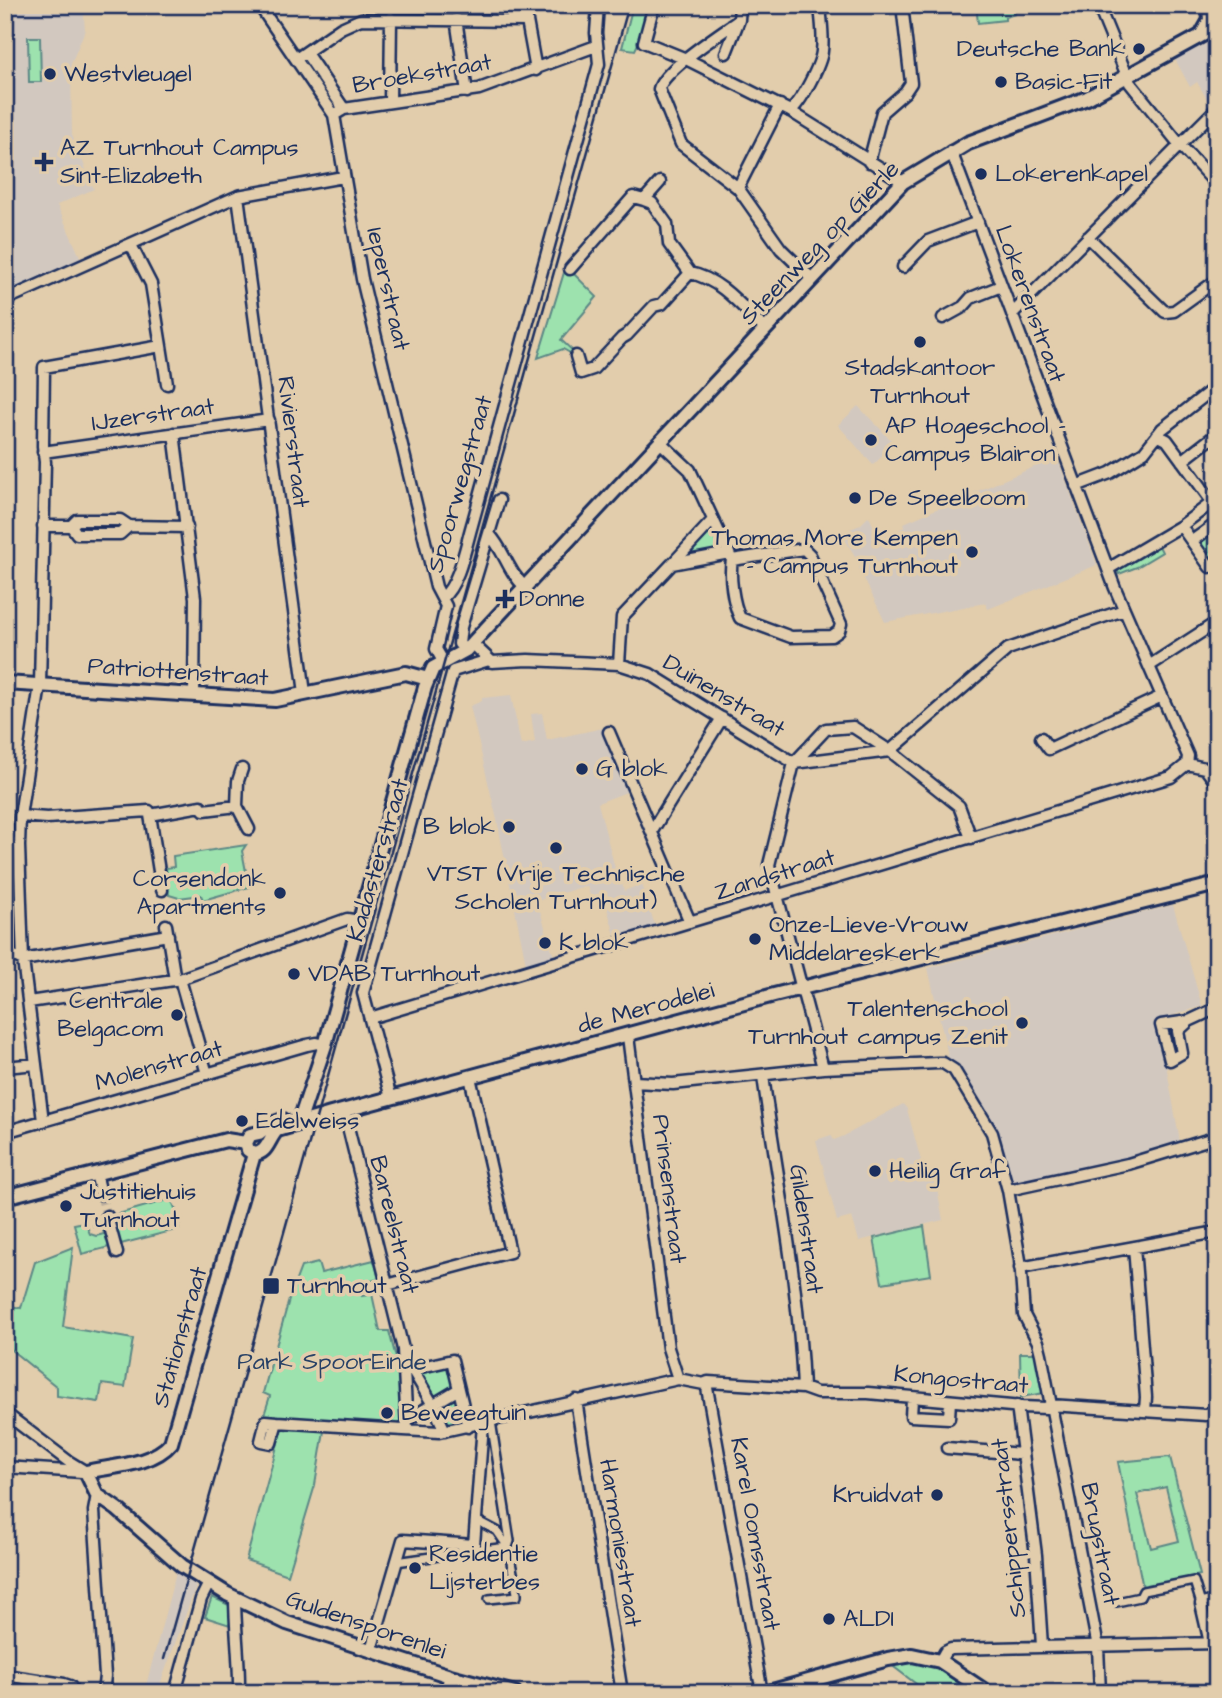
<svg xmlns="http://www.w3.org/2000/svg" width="1222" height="1698" font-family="'Architects Daughter',sans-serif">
  <rect width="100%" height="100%" fill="#e2cdac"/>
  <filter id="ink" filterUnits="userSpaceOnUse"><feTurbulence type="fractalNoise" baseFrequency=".0143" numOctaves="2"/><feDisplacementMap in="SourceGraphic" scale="14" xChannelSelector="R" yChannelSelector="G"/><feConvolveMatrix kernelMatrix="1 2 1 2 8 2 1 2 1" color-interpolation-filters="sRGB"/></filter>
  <g filter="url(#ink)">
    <!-- built -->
    <path fill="#d2c8bf" d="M5,5H83L85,30L71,64L72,135L94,189L57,205L81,259L5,295Z
      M1217,38V103L1212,108L1197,82L1190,87L1175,59Z
      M858,406L895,444L873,465L838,425Z
      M1057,457L1097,565L988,609L985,603L885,622L859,568L861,566L841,533L860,525L869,516L879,539L905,527L904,523Z
      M511,695L521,745L535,742L531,714L542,713L547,740L603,728L629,791L598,803L617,876H620L624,891L642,884L655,926L616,938L606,905L602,910L600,905L594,907L587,886L578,888L537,901L554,957L526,964L497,820L470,706L482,701V698Z
      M1173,905L1202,1006L1158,1020L1180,1142L1143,1154L1012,1183L995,1132L949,1060L928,968Z
      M903,1104L907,1109L926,1179L935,1177L943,1220L859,1241L852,1217L837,1221L816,1140L831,1135L834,1140L844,1136Z
      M176,1572L196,1586L157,1693H144Z"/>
    <!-- green -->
    <path fill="#9de2ae" stroke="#5c8886" stroke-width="2" fill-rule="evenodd" d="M633,5H650L640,40L635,50L622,48Z
      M976,5H1014L1015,14L1005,17V20L978,23Z
      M28,37H40L41,82H29Z
      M566,266L597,297L561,340L574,352L572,354L563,349L538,358Z
      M713,522L726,552L679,560Z
      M1217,525V559L1211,561L1198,544L1199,539Z
      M1157,542L1162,552L1137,567L1119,574L1115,567Z
      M246,845L242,851L249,887L203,900L201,895L179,898L169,895L166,868L174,867L173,856Z
      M171,1199L181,1222L178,1224L179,1229L82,1254L74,1224L85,1222L90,1234L96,1236L104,1234L102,1226L94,1227L92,1220L107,1216L108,1217Z
      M924,1226L931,1275L882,1283L874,1238Z
      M73,1247L63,1327L133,1339L125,1387L102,1384L99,1402L57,1396V1387L5,1345V1305L21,1308L35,1262Z
      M374,1260L379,1279L355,1285L356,1290H360L362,1296L372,1294L380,1331H389L397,1362L403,1420L398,1426L264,1415L270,1396L263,1393L290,1296L301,1267L318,1263L321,1273Z
      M1020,1353H1036L1044,1393L1021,1397Z
      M450,1363L456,1388L435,1400L416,1371Z
      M457,1392L463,1419L446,1423L439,1406Z
      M282,1428L324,1431L315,1485L288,1575L246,1560Z
      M1170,1457L1200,1575L1143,1588L1118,1462ZM1166,1487L1179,1541L1151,1548L1137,1494Z
      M212,1597L233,1607V1626L205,1617Z
      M905,1661L937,1666L976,1693H928L890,1664Z"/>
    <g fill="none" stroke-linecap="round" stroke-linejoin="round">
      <!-- minor-tunnel -->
      <path stroke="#baad9c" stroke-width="10" stroke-dasharray="10 5" stroke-linecap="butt" d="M101,1194L107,1216"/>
      <!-- pedestrian casing -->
      <g stroke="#1b2f5e" stroke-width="12">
        <path id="pedestrian" d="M474,1551L508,1547L497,1531L476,1520
          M396,1562L474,1551V1545
          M489,1599L517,1596V1593L508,1547L510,1541L491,1421
          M1117,1602L1140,1597L1143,1591L1194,1581L1201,1604
          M1200,1603L1217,1599"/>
      </g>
      <!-- minor casing -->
      <g stroke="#1b2f5e" stroke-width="15">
        <path id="minor" d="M259,5L334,115L362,279L436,587L446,606L436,649L444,663
          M527,5V21L536,70
          M654,5L644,42L686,59L790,111L903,182
          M456,19L467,92
          M739,20C721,33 663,70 659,89L681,144L738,188L781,249L812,279
          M306,53L344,109
          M726,53L739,20L740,5
          M296,59L341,28L361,19L527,21
          M390,102L391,18
          M1217,108L1180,145L1217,185
          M790,111C801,103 821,64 822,51C824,36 821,20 820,5
          M334,115L344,109L479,89L596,46
          M951,151L1115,588L1188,756L1187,764L1205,768L1217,784
          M869,162L882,112L905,92L911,83L902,5
          M738,188L780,105
          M238,196L305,693
          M644,200L652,203L667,224L669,244L690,273C721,279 743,308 765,329
          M1088,237L1165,312L1174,311L1217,280
          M903,267L928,241L978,222
          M570,269L633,197L644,200L660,182
          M5,300L238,196L343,177
          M1012,314L1180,145L1130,83L1098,5
          M943,318L963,307L971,298L1001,286
          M161,346L167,384
          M576,356L581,373L593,369L622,338L627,335L654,306L662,304L690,273
          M174,433L195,598L194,695
          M1157,435L1167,440L1216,507
          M660,442L690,470L732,560C729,576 733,603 740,618L791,637L832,636L839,631L841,624L810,555L804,549L732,560
          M43,452L269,420
          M1182,461L1217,434
          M1076,486L1110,473L1144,452L1162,429L1217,386
          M43,526H71
          M129,526L120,534H77L71,526L77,520H120L129,526L187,527
          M1181,526L1210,567L1217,562
          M489,534C505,551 507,571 526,588
          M1192,541L1217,523
          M673,563L713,520
          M1108,569L1181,526L1213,502
          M442,598C459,585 466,545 472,525L599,64L596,33L598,5
          M1212,625L1217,639
          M472,643L492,662L528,660L619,664L650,674L794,763
          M466,650L459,644L461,627L499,500
          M619,664L622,617L672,564L729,553
          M1149,666L1217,622
          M609,732L690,922
          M1041,738L1049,749L1162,696
          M890,751L1008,649L1124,610
          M794,763L890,751
          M237,806L249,829
          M150,815L162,890
          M20,816L47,818L149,811L150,815L201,806L204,810L237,806L238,781L242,769
          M652,831L722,718
          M5,845L10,842L19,846
          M166,925L175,980
          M5,952L23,960L168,935
          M180,979L207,1074
          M29,1002L180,979L347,919L359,921
          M370,1018L1171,777L1187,764
          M1189,1021L1178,1031L1182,1053L1170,1060L1161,1025L1189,1021L1217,1008
          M628,1036L668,1348L678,1379
          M5,1067L36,1064
          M823,1068L769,865L794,763L826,729L853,727L890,751L959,806L971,838
          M763,1076C777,1179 799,1283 803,1388
          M634,1082L673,1084L823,1068L938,1063H943L954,1070L992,1133L1008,1190L1020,1260L1024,1315L1038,1342L1041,1354L1098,1647L1100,1693
          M391,1098L363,993L453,671L489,660
          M344,1111L403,1349L407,1430
          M43,1121L23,960L19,846L20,816L40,685L45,462L43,446L44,367L161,346L151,284L131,245
          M5,1132L307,1045L317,1043L325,1045
          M96,1173L101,1194
          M1008,1190L1128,1164L1217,1137
          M107,1216L117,1253
          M1134,1247L1146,1397L1145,1411
          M1020,1268L1217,1232
          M387,1285L510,1252L470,1077
          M412,1369L433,1405L445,1431
          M404,1371L452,1360L468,1427
          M704,1384L707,1388L762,1693
          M912,1399L911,1416L949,1418L950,1401
          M576,1400L622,1693
          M1017,1406L1036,1555L1042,1646
          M5,1413L68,1461L86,1472
          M407,1420L459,1389
          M277,1422L271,1443L261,1441L266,1421L277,1422L386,1429L439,1432L678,1379L704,1384L708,1382L803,1388L817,1393H868L1022,1407L1046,1408L1050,1405L1206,1415L1214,1410L1217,1402
          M947,1448L1022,1454
          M5,1467L82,1472
          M97,1495L94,1511L105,1676L103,1693
          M235,1598C235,1627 239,1655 239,1684
          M1201,1604L1210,1643
          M371,1650L403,1540L474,1545L483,1424
          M940,1661L945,1652L951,1649L1217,1643
          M5,1675L64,1684L70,1686L75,1693
          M175,1693L201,1599L209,1583
          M445,1693L450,1676"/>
      </g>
      <!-- tertiary casing -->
      <g stroke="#1b2f5e" stroke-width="18">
        <path id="tertiary" d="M1202,34L1210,20L1209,5
          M5,683L275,700L406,673L428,679
          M299,1123L325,1045L425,687L433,668L466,650L903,182L968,143L1087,98L1217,27
          M246,1143L250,1135L259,1133L269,1125L283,1120
          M254,1154C268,1153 268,1139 277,1130L331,1114L774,995L1217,884
          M254,1154L171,1443C153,1465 113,1466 86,1472L97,1495L117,1509L182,1566L227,1594L287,1623L450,1676L515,1693
          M5,1197L226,1140L246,1143L248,1150L254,1154
          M765,1693L888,1659L912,1655L940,1661L988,1693"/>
      </g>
      <!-- pedestrian -->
      <use href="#pedestrian" stroke="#e2cdac" stroke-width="7"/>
      <!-- minor -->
      <use href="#minor" stroke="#e2cdac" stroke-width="10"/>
      <!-- tertiary -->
      <use href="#tertiary" stroke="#e2cdac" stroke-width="12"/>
      <!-- rail -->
      <path stroke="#1b2f5e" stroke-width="2.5" d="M164,1659C318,1108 475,557 629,5"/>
    </g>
  </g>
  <!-- markers -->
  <g fill="#1b2f5e" stroke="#e2cdac" stroke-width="2.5">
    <circle cx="1139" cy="49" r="7"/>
    <circle cx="50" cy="74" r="7"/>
    <circle cx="1001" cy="82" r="7"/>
    <path d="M40.5 151.5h7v7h7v7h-7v7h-7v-7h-7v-7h7z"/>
    <circle cx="981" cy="174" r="7"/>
    <circle cx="920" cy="342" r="7"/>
    <circle cx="871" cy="440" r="7"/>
    <circle cx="855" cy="498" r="7"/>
    <circle cx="972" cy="552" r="7"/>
    <path d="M501.5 588.5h7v7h7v7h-7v7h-7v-7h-7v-7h7z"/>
    <circle cx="582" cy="769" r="7"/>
    <circle cx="509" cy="827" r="7"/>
    <circle cx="556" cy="848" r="7"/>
    <circle cx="280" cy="893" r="7"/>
    <circle cx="755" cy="939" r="7"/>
    <circle cx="545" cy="943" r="7"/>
    <circle cx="294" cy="974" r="7"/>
    <circle cx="177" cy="1015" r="7"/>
    <circle cx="1022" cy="1023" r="7"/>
    <circle cx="242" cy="1121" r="7"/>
    <circle cx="875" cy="1171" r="7"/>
    <circle cx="66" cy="1206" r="7"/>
    <rect x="262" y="1277" width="18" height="18" rx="3.5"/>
    <circle cx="387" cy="1413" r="7"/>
    <circle cx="937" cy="1495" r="7"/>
    <circle cx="415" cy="1568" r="7"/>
    <circle cx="829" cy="1619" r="7"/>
  </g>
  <g text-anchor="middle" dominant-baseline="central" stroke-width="7" stroke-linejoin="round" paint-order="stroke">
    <!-- poi labels -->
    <g font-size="24" fill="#1b2f5e" stroke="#e2cdac" text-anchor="start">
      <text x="1125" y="49" text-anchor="end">Deutsche Bank</text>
      <text x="64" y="74">Westvleugel</text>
      <text x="1015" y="82">Basic-Fit</text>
      <text x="60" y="148">AZ Turnhout Campus<tspan x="60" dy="28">Sint-Elizabeth</tspan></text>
      <text x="995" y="174">Lokerenkapel</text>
      <text x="920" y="368" text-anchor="middle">Stadskantoor<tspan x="920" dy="28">Turnhout</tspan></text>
      <text x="885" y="426">AP Hogeschool -<tspan x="885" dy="28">Campus Blairon</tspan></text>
      <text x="869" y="498">De Speelboom</text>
      <text x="958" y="538" text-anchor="end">Thomas More Kempen<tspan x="958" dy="28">- Campus Turnhout</tspan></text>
      <text x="519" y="599">Donne</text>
      <text x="596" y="769">G blok</text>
      <text x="495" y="827" text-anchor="end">B blok</text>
      <text x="556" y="874" text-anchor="middle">VTST (Vrije Technische<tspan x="556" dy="28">Scholen Turnhout)</tspan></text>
      <text x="266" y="879" text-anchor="end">Corsendonk<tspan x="266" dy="28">Apartments</tspan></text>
      <text x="769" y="925">Onze-Lieve-Vrouw<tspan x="769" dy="28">Middelareskerk</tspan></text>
      <text x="559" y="943">K blok</text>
      <text x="308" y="974">VDAB Turnhout</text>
      <text x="163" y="1001" text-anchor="end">Centrale<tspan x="163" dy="28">Belgacom</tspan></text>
      <text x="1008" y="1009" text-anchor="end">Talentenschool<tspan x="1008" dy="28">Turnhout campus Zenit</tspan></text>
      <text x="256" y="1121">Edelweiss</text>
      <text x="889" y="1171">Heilig Graf</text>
      <text x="80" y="1192">Justitiehuis<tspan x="80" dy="28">Turnhout</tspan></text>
      <text x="287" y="1286">Turnhout</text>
      <text x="401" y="1413">Beweegtuin</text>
      <text x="923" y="1495" text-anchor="end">Kruidvat</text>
      <text x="429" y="1554">Residentie<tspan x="429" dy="28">Lijsterbes</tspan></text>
      <text x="843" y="1619">ALDI</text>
    </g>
    <!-- street labels -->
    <g font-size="24" fill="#1b2f5e" stroke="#e2cdac">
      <text transform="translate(422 74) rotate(-10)">Broekstraat</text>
      <text transform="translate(820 243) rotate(-46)">Steenweg op Gierle</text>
      <text transform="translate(388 289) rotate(77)">Ieperstraat</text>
      <text transform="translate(1030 304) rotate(70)">Lokerenstraat</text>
      <text transform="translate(153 415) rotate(-8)">IJzerstraat</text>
      <text transform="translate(293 442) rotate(83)">Rivierstraat</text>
      <text transform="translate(460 484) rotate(-74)">Spoorwegstraat</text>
      <text transform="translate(178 672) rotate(4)">Patriottenstraat</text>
      <text transform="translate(724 696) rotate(31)">Duinenstraat</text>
      <text transform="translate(378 860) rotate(-74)">Kadasterstraat</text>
      <text transform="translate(775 875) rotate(-17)">Zandstraat</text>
      <text transform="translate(646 1008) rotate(-15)">de Merodelei</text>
      <text transform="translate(159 1066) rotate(-16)">Molenstraat</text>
      <text transform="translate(669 1189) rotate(83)">Prinsenstraat</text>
      <text transform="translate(394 1225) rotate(76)">Bareelstraat</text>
      <text transform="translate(806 1229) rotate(82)">Gildenstraat</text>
      <text transform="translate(180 1337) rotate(-74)">Stationstraat</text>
      <text transform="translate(961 1380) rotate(5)">Kongostraat</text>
      <text transform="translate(1009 1528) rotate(-96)">Schippersstraat</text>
      <text transform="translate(755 1534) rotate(80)">Karel Oomsstraat</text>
      <text transform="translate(620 1543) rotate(81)">Harmoniestraat</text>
      <text transform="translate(1100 1544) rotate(79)">Brugstraat</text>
      <text transform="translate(366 1625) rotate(19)">Guldensporenlei</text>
    </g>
    <!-- park labels -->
    <g font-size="24" fill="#284166" stroke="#e2cdac">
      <text x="332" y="1362">Park SpoorEinde</text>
    </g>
  </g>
  <!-- margin -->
  <rect width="1222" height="1698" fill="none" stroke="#e2cdac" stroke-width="28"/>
  <rect x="14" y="14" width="1194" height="1670" fill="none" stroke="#1b2f5e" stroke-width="2.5" filter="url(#ink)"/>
</svg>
